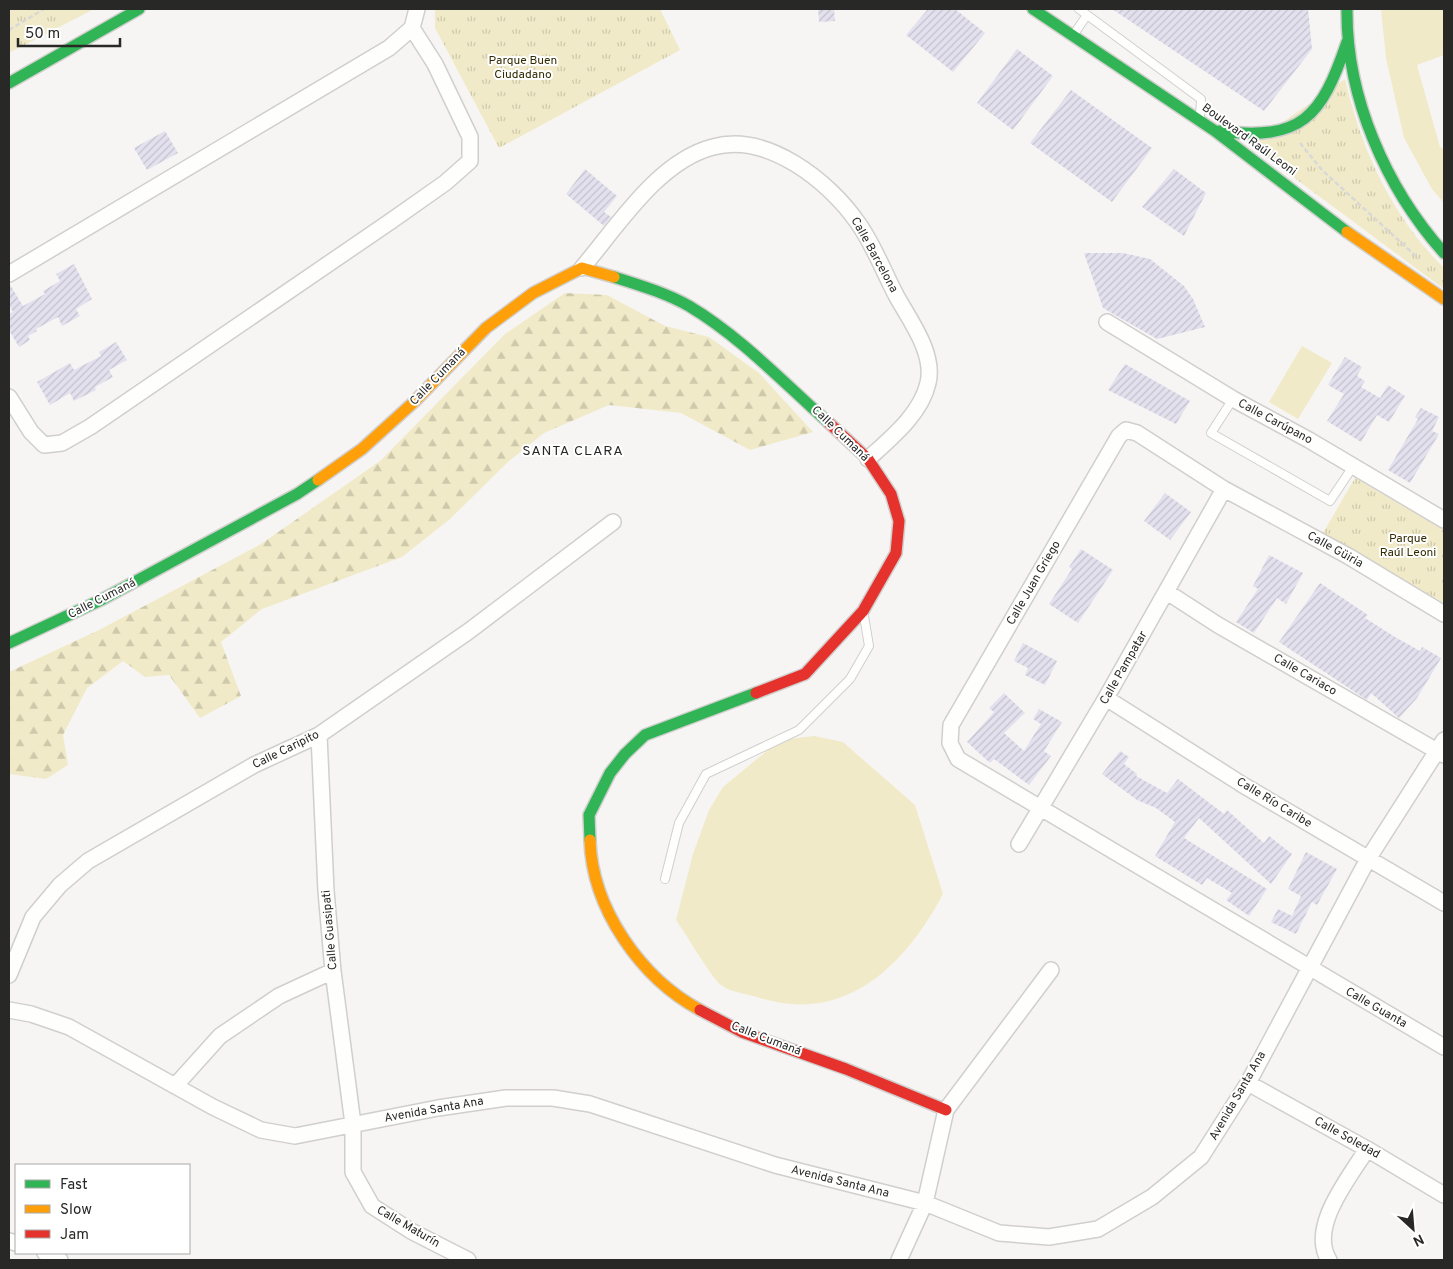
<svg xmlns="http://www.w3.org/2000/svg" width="1453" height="1269" font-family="Overpass,sans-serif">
  <defs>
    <pattern id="forest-firs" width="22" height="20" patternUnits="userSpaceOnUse" patternTransform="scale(1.25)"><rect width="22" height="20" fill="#f1eac8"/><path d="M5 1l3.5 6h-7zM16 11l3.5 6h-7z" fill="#cfc9ac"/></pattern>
    <pattern id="park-tufts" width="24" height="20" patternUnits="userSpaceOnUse" patternTransform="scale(1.25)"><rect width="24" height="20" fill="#f1eac8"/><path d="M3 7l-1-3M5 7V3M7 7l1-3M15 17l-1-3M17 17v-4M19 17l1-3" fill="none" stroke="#cfc9ac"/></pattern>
    <pattern id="building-hatch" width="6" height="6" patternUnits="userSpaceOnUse" patternTransform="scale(1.25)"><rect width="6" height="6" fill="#e3e1ee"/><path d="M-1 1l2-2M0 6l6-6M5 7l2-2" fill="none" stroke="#c3c1cc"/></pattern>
  </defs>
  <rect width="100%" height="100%" fill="#f6f5f3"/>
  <!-- grass -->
  <path fill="#f1eac8" d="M1381,9H1444V55L1417,65L1440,147L1444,149V203L1432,189L1404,138L1386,58Z
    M1302,346L1332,363L1298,419L1269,402Z
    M814,736L843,742L915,805L943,894C905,966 844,1026 757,997C746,994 730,992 721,985C713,980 684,931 676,920L693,854L709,810L723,787L780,740Z"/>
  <!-- forest -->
  <path fill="url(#forest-firs)" d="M565,293L607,295L665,326L709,337L759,373L813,432L750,450L681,413L609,405L544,433L509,461L450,519L402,557L262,609L221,642L241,696L200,718L169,675L145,677L123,661L87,688L63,735L68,765L46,779L9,774V672L99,630L261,544L380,461L505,334Z"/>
  <!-- park -->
  <path fill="url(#park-tufts)" d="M9,9H94L9,53Z
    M435,9H660L680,50L499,148L435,28Z
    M1345,79C1361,149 1392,217 1444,268V289L1250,145Z
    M1355,478L1444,530V603L1323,533Z"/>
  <!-- building -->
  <path fill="url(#building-hatch)" d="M818,9H834L835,21L819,22Z
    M928,9H955L985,33L953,72L906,35Z
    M1112,9H1308L1312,49L1264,111Z
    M1017,49L1053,76L1013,130L977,103Z
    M1071,90L1152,148L1112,202L1030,143Z
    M165,131L178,153L147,170L134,148Z
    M585,169L617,196L604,212L611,217L604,226L566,194Z
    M1174,169L1206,193L1184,236L1142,207Z
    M1084,253H1123L1150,259L1184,286L1193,299L1205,327L1157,339L1103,308Z
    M74,264L92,299L76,309L80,316L62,326L58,317L36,329L37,331L28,336L30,340L19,347L9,330V314L13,312L9,305V283L23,306L45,294L43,291L60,281L56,274Z
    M116,342L127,360L109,370L113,377L95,387L96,390L74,401L70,393L50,405L37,382L70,363L74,370L101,356L99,352Z
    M1345,357L1362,367L1357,376L1365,381L1361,387L1380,398L1388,385L1405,396L1389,422L1377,415L1361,442L1327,421L1344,394L1328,385Z
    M1125,364L1190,401L1176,424L1108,390Z
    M1421,408L1439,417L1432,431L1439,434L1410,483L1388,470L1418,419L1415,417Z
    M1165,493L1191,512L1170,540L1144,521Z
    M1081,549L1113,570L1078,623L1049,604L1072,569L1069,567Z
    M1269,555L1303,573L1286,604L1277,598L1254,633L1236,622L1258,589L1253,586Z
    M1320,583L1368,615L1365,618L1395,637L1420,651L1422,647L1441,658L1417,698L1399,718L1371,693L1367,700L1279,642Z
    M1023,643L1057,661L1045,685L1025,675L1028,668L1014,661Z
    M1004,693L1025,713L1004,733L1024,751L1041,724L1033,719L1039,709L1062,722L1044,751L1051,756L1029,785L994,759L990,763L967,742L994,712L989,708Z
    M1120,751L1129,757L1124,764L1137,774L1136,776L1167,793L1178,779L1224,814L1227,810L1264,843L1269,836L1292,854L1271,884L1199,818L1184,838L1267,889L1249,916L1226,900L1232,893L1207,878L1202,885L1155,856L1175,822L1156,808L1137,800L1102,774Z
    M1306,852L1337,869L1317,905L1312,902L1296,934L1271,922L1278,909L1292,916L1301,896L1288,889Z"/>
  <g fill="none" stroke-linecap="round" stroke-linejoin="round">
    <!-- lane casing -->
    <g stroke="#d0cfcd" stroke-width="10">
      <path id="lane" d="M1079,9L1201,99L1200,117
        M1074,34L1087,15
        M1233,399L1211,433L1330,501L1354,465
        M665,879L679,823L706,774L799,730L850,679L869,646L864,616"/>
    </g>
    <!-- street casing -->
    <g stroke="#d0cfcd" stroke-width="18">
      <path id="street" d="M582,268C617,227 658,161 713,147C767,132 829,181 858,223C874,245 884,273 897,297C911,322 935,354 928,383C921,414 891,438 868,459
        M9,274L389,48L412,28L417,9
        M1107,322L1233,399L1309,440L1444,520
        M9,397L31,432L44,445L62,443L90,427L391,221L445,183L470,161V137L435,64L412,28
        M1167,592L1218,625L1444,755
        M1444,614L1348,556L1224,489L1137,433L1126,430L1119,436L951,725L950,743L958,759L1444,1047
        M1106,698L1243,785L1444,903
        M319,735L326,891L333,971L353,1124V1172L372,1206L411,1231L468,1260
        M1019,844L1106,698L1224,489
        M9,975L33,917L60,885L88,861L254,765L319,735L469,631L613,522
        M9,1010L31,1014L69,1027L213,1107L261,1130L295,1136L438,1108L506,1098H553L590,1104L775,1165L925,1203L999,1233L1049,1237L1098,1229L1152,1197L1201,1157L1248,1083L1368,859L1444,740
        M1248,1083L1367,1149L1444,1195
        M175,1086L220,1036L279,996L333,971
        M9,1241L16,1243
        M45,1253L60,1260
        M899,1260L925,1203L946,1110L1051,970
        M1329,1260C1308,1227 1350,1177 1367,1149"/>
    </g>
    <!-- fast casing -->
    <g stroke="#d0cfcd" stroke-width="14">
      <path id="fast" d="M1033,9L1215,131L1347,232
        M1347,9C1346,97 1386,188 1444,253
        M9,83L139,9
        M1219,131C1302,141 1321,118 1347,42
        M614,277C639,285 666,293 689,306C741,337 784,383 829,423
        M9,643L101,600L297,494L318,480
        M590,840L589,815L610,773L625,754L645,735L756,693"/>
    </g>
    <!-- slow casing -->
    <g stroke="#d0cfcd" stroke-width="14">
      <path id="slow" d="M1347,232L1444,299
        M318,480L362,449L415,401L486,328L533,293L582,268L614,277
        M590,840C592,909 641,978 700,1010"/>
    </g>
    <!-- jam casing -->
    <g stroke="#d0cfcd" stroke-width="14">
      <path id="jam" d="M756,693L805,674L863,611L896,553L899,521L891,494L868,459L829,423
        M700,1010L742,1032L846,1069L946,1110"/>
    </g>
    <!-- path -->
    <path stroke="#d8d8d7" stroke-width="2.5" stroke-dasharray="5 2.5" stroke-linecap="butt" d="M9,30L44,9
      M1300,143L1322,170L1419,259"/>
    <!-- lane -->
    <use href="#lane" stroke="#fefefd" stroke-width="8"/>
    <!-- street -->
    <use href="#street" stroke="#fefefd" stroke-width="15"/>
    <!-- fast -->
    <use href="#fast" stroke="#30b455" stroke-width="11"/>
    <!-- slow -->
    <use href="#slow" stroke="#ff9f0a" stroke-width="11"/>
    <!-- jam -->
    <use href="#jam" stroke="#e5322d" stroke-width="11"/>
  </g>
  <g text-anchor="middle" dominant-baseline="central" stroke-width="4" stroke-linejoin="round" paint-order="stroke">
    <!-- park labels -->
    <g font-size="12" fill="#322b01" stroke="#fff">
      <text x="523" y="61">Parque Buen<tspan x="523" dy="14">Ciudadano</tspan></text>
      <text x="1408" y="539">Parque<tspan x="1408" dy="14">Raúl Leoni</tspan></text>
    </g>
    <!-- street labels -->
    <g font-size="12" fill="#282827" stroke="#fff">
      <text transform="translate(1249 140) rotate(36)">Boulevard Raúl Leoni</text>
      <text transform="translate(874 255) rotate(61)">Calle Barcelona</text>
      <text transform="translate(438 377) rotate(-46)">Calle Cumaná</text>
      <text transform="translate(1275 422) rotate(28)">Calle Carúpano</text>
      <text transform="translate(840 434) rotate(44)">Calle Cumaná</text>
      <text transform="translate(1335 550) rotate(29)">Calle Güiria</text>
      <text transform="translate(1034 583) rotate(-60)">Calle Juan Griego</text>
      <text transform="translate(102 599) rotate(-27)">Calle Cumaná</text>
      <text transform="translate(1124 668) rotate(-60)">Calle Pampatar</text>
      <text transform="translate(1305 675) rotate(30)">Calle Cariaco</text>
      <text transform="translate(286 750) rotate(-26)">Calle Caripito</text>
      <text transform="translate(1274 803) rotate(31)">Calle Río Caribe</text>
      <text transform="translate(330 930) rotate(-95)">Calle Guasipati</text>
      <text transform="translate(1376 1008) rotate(30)">Calle Guanta</text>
      <text transform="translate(766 1039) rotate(21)">Calle Cumaná</text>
      <text transform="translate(1238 1096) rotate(-60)">Avenida Santa Ana</text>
      <text transform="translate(434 1110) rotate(-10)">Avenida Santa Ana</text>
      <text transform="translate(1347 1138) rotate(29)">Calle Soledad</text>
      <text transform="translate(840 1182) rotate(14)">Avenida Santa Ana</text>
      <text transform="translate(408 1227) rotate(30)">Calle Maturín</text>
    </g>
    <!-- neighbourhood labels -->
    <g font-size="14" letter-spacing="1" fill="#282827" stroke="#fff">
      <text x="573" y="451">SANTA CLARA</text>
    </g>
  </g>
  <!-- border -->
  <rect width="1453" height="1269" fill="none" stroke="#282827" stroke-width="20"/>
  <!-- legend -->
  <rect x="15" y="1164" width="175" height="90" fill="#ffffff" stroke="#a9a9a9"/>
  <rect x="25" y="1180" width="25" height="8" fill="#30b455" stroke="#a9a9a9"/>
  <text x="60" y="1189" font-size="15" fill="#282827">Fast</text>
  <rect x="25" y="1205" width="25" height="8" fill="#ff9f0a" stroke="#a9a9a9"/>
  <text x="60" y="1214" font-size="15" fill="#282827">Slow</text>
  <rect x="25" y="1230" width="25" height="8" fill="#e5322d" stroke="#a9a9a9"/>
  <text x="60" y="1239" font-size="15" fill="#282827">Jam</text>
  <!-- north arrow -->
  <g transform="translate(1413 1229) rotate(154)" stroke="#ffffff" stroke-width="4" paint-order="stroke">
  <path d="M0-4L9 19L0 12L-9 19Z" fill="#282827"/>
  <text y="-8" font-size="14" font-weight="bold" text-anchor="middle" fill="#282827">N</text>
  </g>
  <!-- scale -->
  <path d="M18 38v8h102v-8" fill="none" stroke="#282827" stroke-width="2.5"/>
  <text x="25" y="38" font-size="15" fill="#282827" stroke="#ffffff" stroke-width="4" paint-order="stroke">50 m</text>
</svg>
